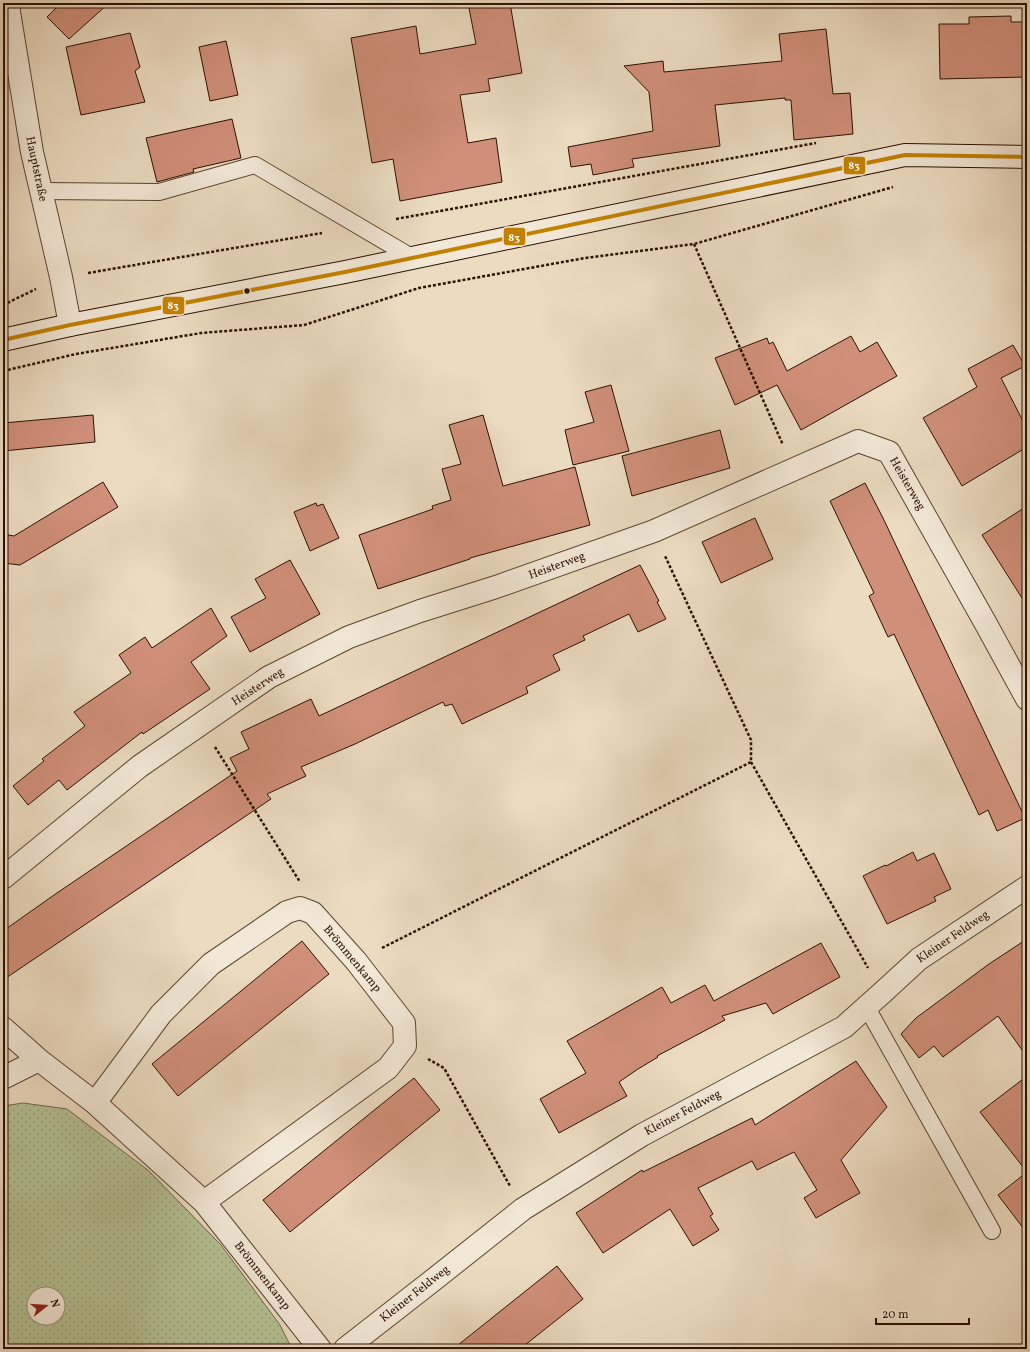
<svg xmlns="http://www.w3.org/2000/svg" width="1030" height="1352" font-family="Vollkorn,serif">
  <defs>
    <pattern id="green-dots" width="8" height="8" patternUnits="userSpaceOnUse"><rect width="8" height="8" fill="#b5c194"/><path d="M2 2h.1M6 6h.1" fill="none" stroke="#9ca57e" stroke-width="1.8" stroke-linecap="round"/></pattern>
  </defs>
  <rect width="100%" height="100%" fill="#ebdbc1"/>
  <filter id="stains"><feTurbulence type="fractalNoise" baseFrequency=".005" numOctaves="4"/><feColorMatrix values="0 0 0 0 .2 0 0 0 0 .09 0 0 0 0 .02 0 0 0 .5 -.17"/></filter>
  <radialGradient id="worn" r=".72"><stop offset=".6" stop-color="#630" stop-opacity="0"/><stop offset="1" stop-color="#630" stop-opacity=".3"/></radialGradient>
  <!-- green -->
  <path fill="url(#green-dots)" stroke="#70694b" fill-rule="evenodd" d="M23,1103L67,1109L149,1171L221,1245L280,1325L292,1349H3V1106ZM34,1294H58V1318H34Z"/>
  <!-- building -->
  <path fill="#d08f79" stroke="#2b1102" d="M61,3H109L69,39L47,17Z
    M468,3H510L522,73L488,79L490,91L460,95L468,143L496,138L502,182L400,201L393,159L372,163L351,38L416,26L420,54L476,44Z
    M1011,16V22H1027V77L940,79L939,24H969V17Z
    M826,29L833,94L850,93L853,134L794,140L791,100H785V98L715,105L720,146L632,159L634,167L593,175L591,164L571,167L568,147L653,131L649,92L624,66L663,61L664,72L782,61L779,34Z
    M130,33L140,67L135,71L145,102L81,115L66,47Z
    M226,41L238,95L210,101L199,47Z
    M232,119L241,158L193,169L194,172L157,182L146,138Z
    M851,336L860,352L877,342L897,376L801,430L777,385L735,405L715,358L767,338L769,344L773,342L787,371Z
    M1013,345L1025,366L1001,378L1027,429V447L962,486L923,418L977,387L968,369Z
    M611,385L629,451L573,465L565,430L594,422L585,392Z
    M93,415L95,442L3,451V423Z
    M483,415L503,486L575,467L590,525L470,558V559L378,589L359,535L433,509L432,506L451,500L442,469L461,464L449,425Z
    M720,430L730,468L632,496L622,456Z
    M103,482L118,507L20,565L3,563V534L14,536Z
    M865,483L883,518L1025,818L997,831L988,810L979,815L894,634L888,637L869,596L874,593L830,501Z
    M316,503L317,506L323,504L339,538L310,551L294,512Z
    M1027,506V606L982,535Z
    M755,518L773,559L721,583L702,542Z
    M290,560L320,614L250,652L231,617L266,598L255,579Z
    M640,565L659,601L657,602L666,619L638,632L629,614L583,636L585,640L553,655L560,670L526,687L528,693L462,724L452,704L445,706L443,702L355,744L301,767L306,776L267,794L271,799L3,980V931L54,895L237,771L230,758L249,749L241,732L311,699L319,716Z
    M211,608L227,636L191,662L210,689L143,734L142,732L67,790L59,780L28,805L13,786L44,761L42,759L85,726L74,712L131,673L119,655L145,637L152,648Z
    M913,852L917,861L934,853L951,889L934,897L936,901L887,924L863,876L885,865L886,866Z
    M1027,939V1057L998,1016L943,1057L934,1046L919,1058L901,1034L916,1018L989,964Z
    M302,941L329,974L178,1096L152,1064Z
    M821,943L840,977L773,1014L766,1003L722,1016L725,1020L657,1056L658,1057L638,1069L619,1082L627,1096L559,1133L540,1099L586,1073L567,1041L662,987L671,1003L705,985L714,1001Z
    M856,1061L887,1107L841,1160L860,1193L816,1218L804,1198L817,1190L794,1152L757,1170L752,1161L698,1188L713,1214L710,1216L719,1230L693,1246L670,1209L603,1253L576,1213L642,1170L643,1172L752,1118L755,1125Z
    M1027,1076V1233L998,1195L1027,1172L980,1112Z
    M414,1078L440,1110L290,1232L263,1200Z
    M557,1266L583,1299L520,1349H453Z"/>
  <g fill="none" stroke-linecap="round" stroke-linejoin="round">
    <!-- service casing -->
    <g stroke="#5b4432" stroke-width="18">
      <path id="service" d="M41,191L159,192L255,165L413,258
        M866,1006L992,1231"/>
    </g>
    <!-- minor casing -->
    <g stroke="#5b4432" stroke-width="24">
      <path id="minor" d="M9,3V12L32,152L61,277L70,325
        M3,878L140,766L269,677L349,637L420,611L496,587L654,531L858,441L889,452L986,624L1027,699
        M3,1028L39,1060L95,1103L204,1202L320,1349
        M3,1078L39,1060
        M95,1103L161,1014L211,964L287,912L300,908L313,913L356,961L404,1023L405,1046L388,1068L204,1202
        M345,1349L432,1281L523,1209L642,1135L844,1027L882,993L919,959L1027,887"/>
    </g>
    <!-- secondary casing -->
    <g stroke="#2b1102" stroke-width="24">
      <path id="secondary" d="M3,340L70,325L345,272L905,155L1027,157"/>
    </g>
    <!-- path -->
    <path stroke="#2b1102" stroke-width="2.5" stroke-dasharray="3 2" stroke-linecap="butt" d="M396,219L816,143
      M694,244L783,445
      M88,273L322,233
      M3,305L36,289
      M3,371L76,354L201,333L304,325L419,288L585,258L694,244L893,187
      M215,747L300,882
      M751,762L868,968
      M382,948L751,762V740L665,556
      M428,1059L444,1068L510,1186"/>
    <!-- service -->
    <use href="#service" stroke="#f2e8d7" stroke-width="16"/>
    <!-- minor -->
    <use href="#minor" stroke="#f2e8d7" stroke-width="22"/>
    <!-- secondary -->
    <use href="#secondary" stroke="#f2e8d7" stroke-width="22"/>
    <!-- bus-1 casing -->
    <g stroke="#f2e8d7" stroke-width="7">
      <path id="bus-1" d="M3,340L70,325L345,272L905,155L1027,157"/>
    </g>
    <!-- bus-1 -->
    <use href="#bus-1" stroke="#c48100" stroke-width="4"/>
  </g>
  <!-- markers -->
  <circle fill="#2b1102" stroke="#f2e8d7" stroke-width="1.5" cx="247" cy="291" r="3.5"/>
  <g text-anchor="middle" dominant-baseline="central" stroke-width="3.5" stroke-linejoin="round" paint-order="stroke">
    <!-- street labels -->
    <g font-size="12" fill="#2b1102" stroke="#f2e8d7">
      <text transform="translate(36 169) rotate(78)">Hauptstraße</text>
      <text transform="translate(907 484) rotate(60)">Heisterweg</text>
      <text transform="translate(557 566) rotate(-20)">Heisterweg</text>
      <text transform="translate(258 687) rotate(-33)">Heisterweg</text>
      <text transform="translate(953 937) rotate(-34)">Kleiner Feldweg</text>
      <text transform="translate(352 959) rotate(50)">Brömmenkamp</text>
      <text transform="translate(683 1113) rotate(-28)">Kleiner Feldweg</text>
      <text transform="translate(262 1276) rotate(52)">Brömmenkamp</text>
      <text transform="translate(415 1294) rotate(-38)">Kleiner Feldweg</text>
    </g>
  </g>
  <g stroke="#f2e8d7" stroke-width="1.5">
    <rect x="843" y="156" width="23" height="19" rx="4" fill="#c48100"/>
    <rect x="503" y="227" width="23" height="19" rx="4" fill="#c48100"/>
    <rect x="162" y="296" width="23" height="19" rx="4" fill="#c48100"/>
  </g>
  <g font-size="11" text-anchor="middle" font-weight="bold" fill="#fff">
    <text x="854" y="169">83</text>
    <text x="514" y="241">83</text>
    <text x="173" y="309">83</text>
  </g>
  <!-- margin -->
  <rect width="1030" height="1352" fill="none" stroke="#ebdbc1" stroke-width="16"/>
  <rect x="4" y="4" width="1022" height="1344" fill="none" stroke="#2b1102" stroke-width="2"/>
  <rect x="8" y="8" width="1014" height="1336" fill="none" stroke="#2b1102"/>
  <!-- north arrow -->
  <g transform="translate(46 1306) rotate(73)"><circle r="19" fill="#f2e8d7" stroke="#a29282"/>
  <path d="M0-3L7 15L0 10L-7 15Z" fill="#8f2418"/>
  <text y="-6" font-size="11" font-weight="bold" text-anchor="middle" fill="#2b1102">N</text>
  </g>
  <!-- scale -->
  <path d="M876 1318v6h93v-6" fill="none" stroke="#2b1102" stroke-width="2"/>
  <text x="882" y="1318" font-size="12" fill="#2b1102" stroke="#f2e8d7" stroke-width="3" paint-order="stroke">20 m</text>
  <rect width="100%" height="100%" filter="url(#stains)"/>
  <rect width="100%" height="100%" fill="url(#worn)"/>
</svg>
